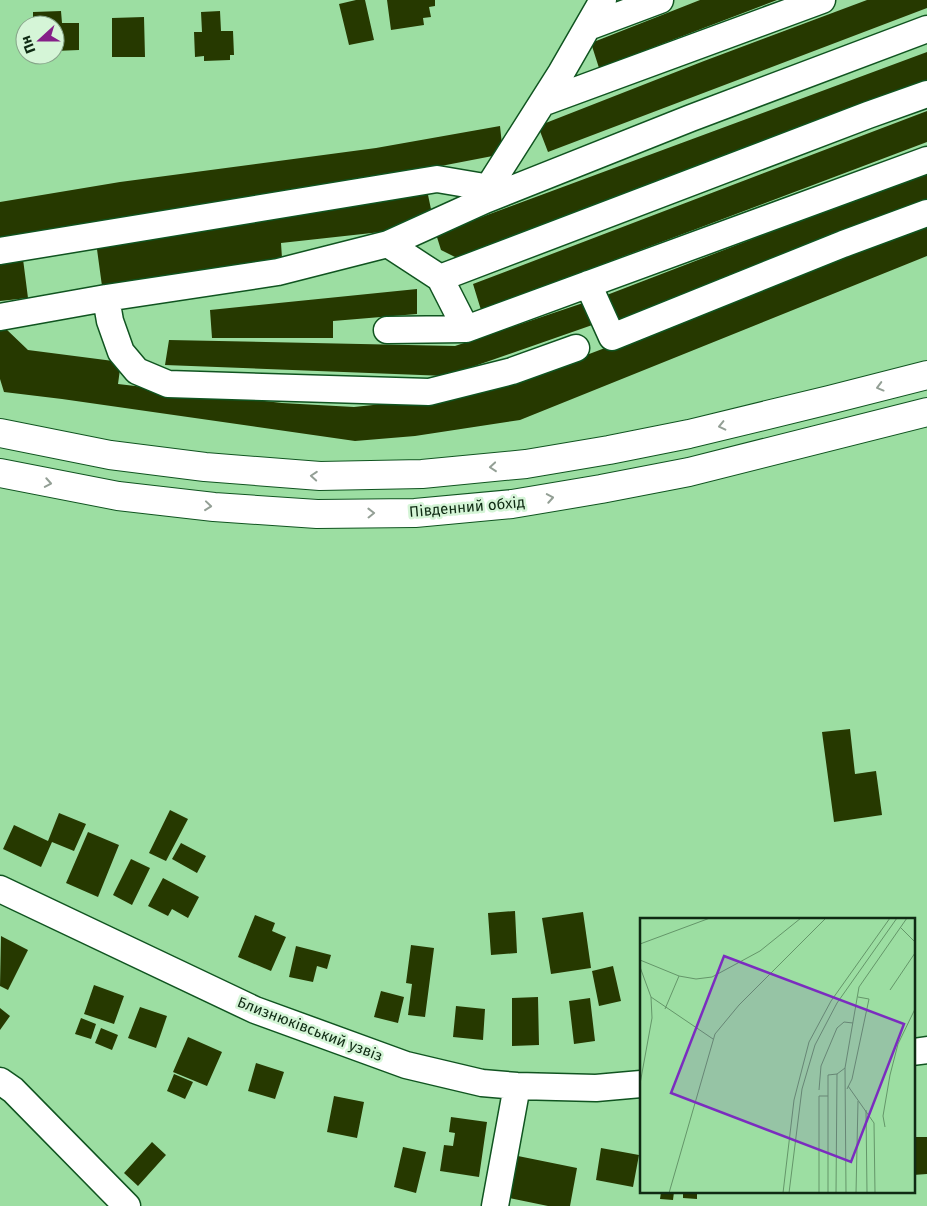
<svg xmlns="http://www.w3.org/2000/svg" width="927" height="1206" font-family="'Fira Sans',sans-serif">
  <rect width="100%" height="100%" fill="#9cdea2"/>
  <!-- building -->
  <path fill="#263900" d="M356,0H365L374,40L349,45L339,4Z
    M387,0H435V6L429,7L431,17L423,18L424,25L391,30Z
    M700,0H777L599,68L591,43Z
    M867,0H927V8L548,152L538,126L704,61Z
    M61,11L62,23H79V50L55,51V25H33V12Z
    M220,11L221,31H233L234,55H230V60L204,61V56L195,57L194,32H202L201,12Z
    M144,17L145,57H112V18Z
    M927,52V83L457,258L441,250L436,234Z
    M927,111V142L481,310L473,284Z
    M500,126L503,154L270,199L0,240V202L120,182L376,148Z
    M927,172V202L609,323L599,298Z
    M427,190L432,214L390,231L281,243L282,258L102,286L96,242Z
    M927,225V256L520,420L415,436L355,441L62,399L4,392L0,379V330L5,328L28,350L121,362L118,384L282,403L354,407L411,401L508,385Z
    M23,259L28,298L0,301V262Z
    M417,289V314L333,321V338H212L210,310Z
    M589,301L598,323L446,376L165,365L169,340L455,346Z
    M850,729L855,774L876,771L882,815L834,822L822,732Z
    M170,810L188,819L166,861L149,853Z
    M59,813L86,824L74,851L52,842L41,867L3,849L14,825L48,841Z
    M88,832L119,845L98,897L66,883Z
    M181,843L206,856L197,873L172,859Z
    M131,859L150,868L132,905L113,895Z
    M163,878L199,897L188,918L172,909L168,916L148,906Z
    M515,911L517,953L491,955L488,913Z
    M583,912L591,968L551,974L542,918Z
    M255,915L275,923L272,931L286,937L271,971L238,957Z
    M1,936L28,950L8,990L0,986Z
    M411,945L434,948L425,1017L408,1015L412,984L406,983Z
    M296,946L331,955L327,969L317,966L313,982L289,977Z
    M613,966L621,1001L599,1006L592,971Z
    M94,985L124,996L114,1024L84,1014Z
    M381,991L404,997L398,1023L374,1017Z
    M538,997L539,1045L512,1046V998Z
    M590,998L595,1041L574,1044L569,1001Z
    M456,1006L485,1009L483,1040L453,1037Z
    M140,1007L167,1016L156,1048L128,1038Z
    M0,1008L10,1016L0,1030Z
    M81,1018L96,1024L91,1039L75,1034Z
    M101,1028L118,1035L112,1050L95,1043Z
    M188,1037L222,1052L207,1086L173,1072Z
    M256,1063L284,1072L275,1099L248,1091Z
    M174,1074L193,1082L185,1099L167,1091Z
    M334,1096L364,1102L357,1138L327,1132Z
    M451,1117L487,1122L479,1177L440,1171L444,1145L453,1146L455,1133L449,1132Z
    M913,1137H927V1174L913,1175Z
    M152,1142L166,1155L138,1186L124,1173Z
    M403,1147L426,1152L416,1193L394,1187Z
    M601,1148L639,1155L633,1187L596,1180Z
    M513,1155L577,1168L570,1206H548L504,1197Z
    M661,1192H674L673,1200L660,1199Z
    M683,1192H697V1199L683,1198Z"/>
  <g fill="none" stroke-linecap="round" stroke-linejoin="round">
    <!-- minor casing -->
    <g stroke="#105420" stroke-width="29">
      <path id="minor" d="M588,27L660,0
        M542,103L822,0
        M488,188L561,73L603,0
        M388,244L440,278L868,115L927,94
        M0,251L437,179L508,191
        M440,278L466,329L927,160
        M588,284L612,337L843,244L927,213
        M106,298L110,321L121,352L137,371L168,384L429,392L512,371L576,348
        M0,317L106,298L278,272L388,244L485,200L691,118L927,29
        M387,330L466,329
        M0,889L255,1010L406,1065L482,1083L517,1086L596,1088L641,1084
        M913,1052L927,1050
        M0,1081L13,1090L127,1206
        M495,1206L517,1086"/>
    </g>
    <!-- major casing -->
    <g stroke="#105420" stroke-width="30">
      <path id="major" d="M0,433L110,455L205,467L320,476L422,474L526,464L609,450L689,434L829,400L927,375
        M0,473L118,496L214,507L317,514L415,513L512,504L601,489L689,472L927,412"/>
    </g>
    <!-- minor -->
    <use href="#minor" stroke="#fff" stroke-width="26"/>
    <!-- major -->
    <use href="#major" stroke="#fff" stroke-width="28"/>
  </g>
  <!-- one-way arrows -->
  <defs><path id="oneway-chevron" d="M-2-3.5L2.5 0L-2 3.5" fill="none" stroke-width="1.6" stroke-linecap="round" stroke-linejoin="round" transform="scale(1.25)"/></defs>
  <g stroke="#939f95">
    <use href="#oneway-chevron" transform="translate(880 387) rotate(165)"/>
    <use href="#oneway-chevron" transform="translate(722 426) rotate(167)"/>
    <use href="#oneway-chevron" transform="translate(493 467) rotate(175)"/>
    <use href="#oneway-chevron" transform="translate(314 476) rotate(-176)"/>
    <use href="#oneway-chevron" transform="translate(48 483) rotate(10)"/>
    <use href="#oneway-chevron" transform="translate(550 498) rotate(-10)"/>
    <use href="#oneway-chevron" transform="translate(208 506) rotate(6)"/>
    <use href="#oneway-chevron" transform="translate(371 513) rotate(-1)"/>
  </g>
  <g text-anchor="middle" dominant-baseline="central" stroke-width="5" stroke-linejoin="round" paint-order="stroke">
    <!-- street labels -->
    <g font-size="15" fill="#0f2a13" stroke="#d5f5d7">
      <text transform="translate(467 507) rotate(-5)">Південний обхід</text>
      <text transform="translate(310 1029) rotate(21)">Близнюківський узвіз</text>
    </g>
  </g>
  <!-- overview -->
  <g transform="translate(640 918)">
    <rect width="275" height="275" fill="#9cdea2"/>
    <path fill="none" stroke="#649669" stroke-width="1" d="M260,9L275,24M0,26L70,0M0,42L39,58L56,61L72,59L120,33L161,0M0,49L11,79L12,100L0,166M250,72L275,35M11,79L73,121M25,91L39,58M208,168L234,205L235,275M207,171L212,161L229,81L218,79M179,172L181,148L197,110L204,104L213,105M226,192L227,275M245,209L243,198L250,157L258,126L275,91M29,275L75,116L99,87L186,0M143,275L154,182L169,124L191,83L250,0M149,275L162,171L175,127L197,85L257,0M179,275V178H188M188,275V157L197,156M196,275L197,156L205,150M206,275L205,150L219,69L267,0M216,275L218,183"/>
    <path fill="#7b2cbf" fill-opacity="0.15" stroke="#7b2cbf" stroke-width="2.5" d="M84,38L264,106L211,244L31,175Z"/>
    <rect width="275" height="275" fill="none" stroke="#0f2a13" stroke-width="2.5"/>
  </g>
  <!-- north arrow -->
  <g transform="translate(40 40) rotate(249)"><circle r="24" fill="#d5f5d7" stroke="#86a489"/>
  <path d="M0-4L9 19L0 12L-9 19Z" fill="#852088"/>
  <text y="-8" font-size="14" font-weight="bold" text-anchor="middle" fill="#0f2a13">Пн</text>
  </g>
</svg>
